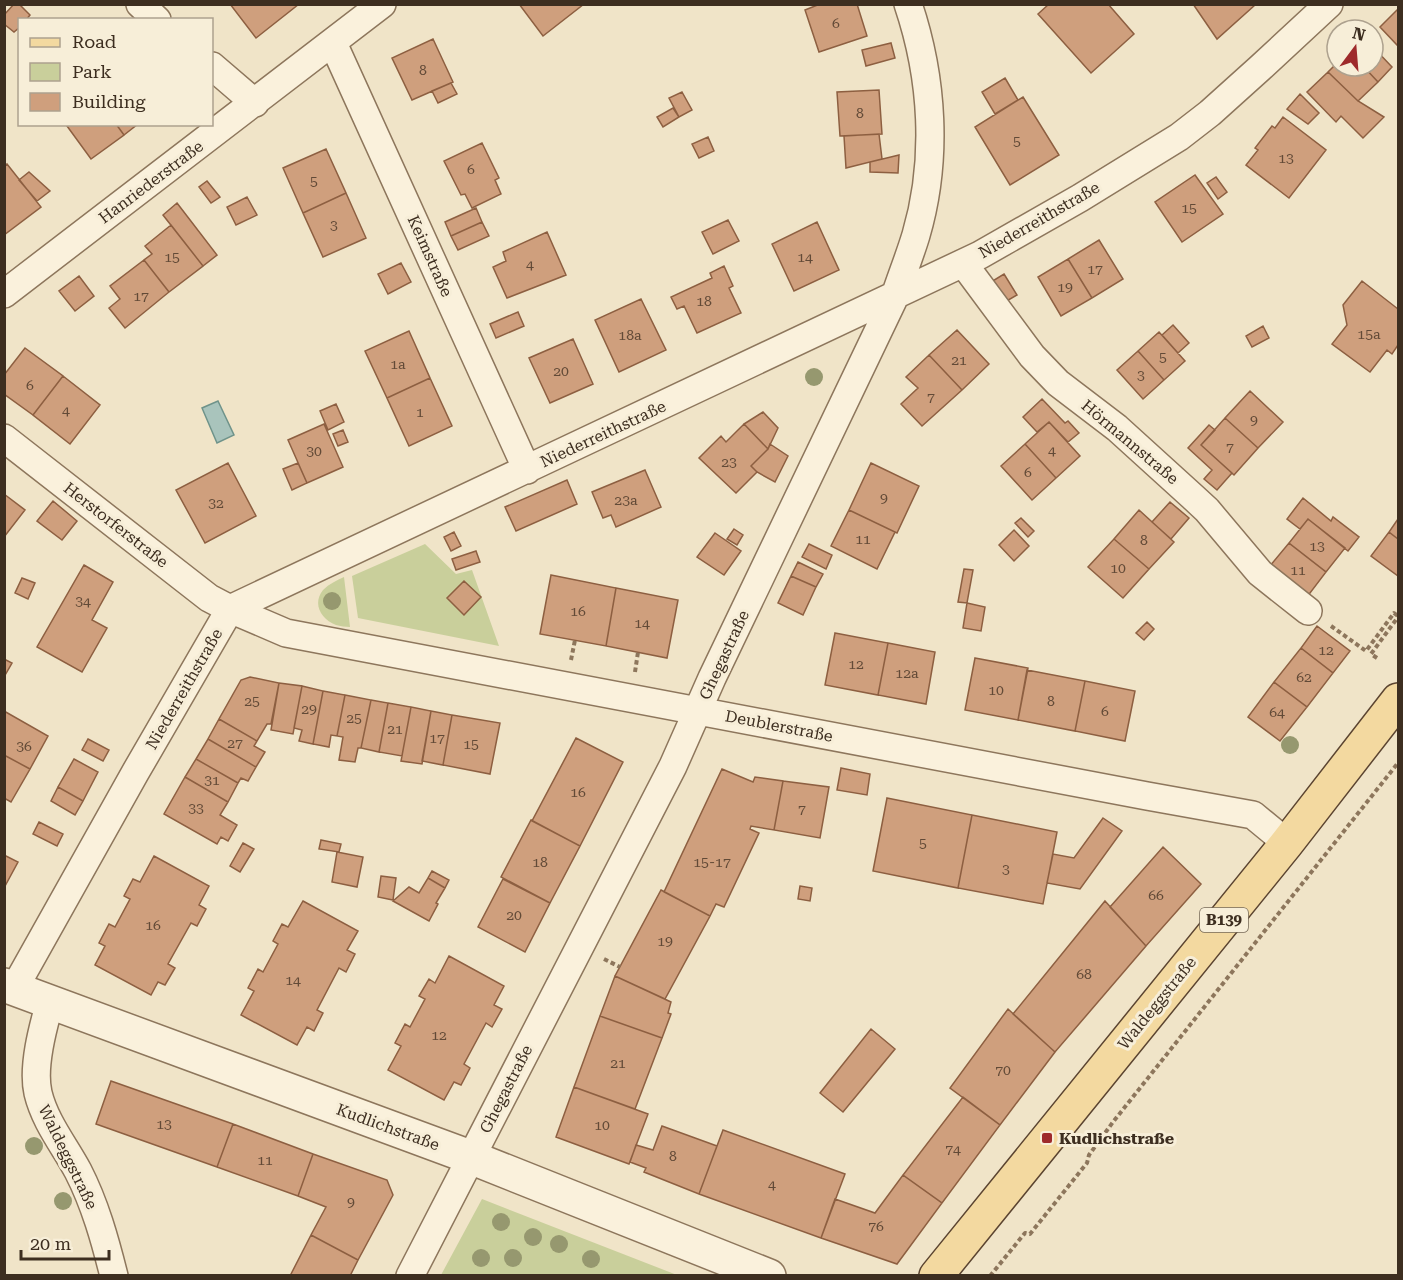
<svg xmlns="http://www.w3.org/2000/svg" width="1403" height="1280" font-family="'Roboto Serif',serif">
  <rect width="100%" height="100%" fill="#f0e4c8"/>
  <!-- green -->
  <path fill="#c9cf9b" d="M425,544L456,574L472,570L499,646L358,618L352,576Z
    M344,577L350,627C346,627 340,626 336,625C321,619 312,604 323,590C329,584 337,580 344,577Z
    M482,1199L677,1275H441Z"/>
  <!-- water -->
  <path fill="#a9c4bc" stroke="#6f938a" stroke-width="1.5" d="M218,401L234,435L217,443L202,408Z"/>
  <!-- building -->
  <path fill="#cf9f7d" stroke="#8d5f41" stroke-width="1.5" d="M14,4H19L30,15L26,20H20V27L14,32L4,24V15Z
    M230,4H299L256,38Z
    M519,4H584L543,36Z
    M820,4H857L867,36L819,52L805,10Z
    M1049,4H1108L1134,34L1091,73L1038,14Z
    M1193,4H1254L1255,5L1217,39Z
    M1398,9V46L1380,27Z
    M433,39L453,82L412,100L392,58Z
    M891,43L895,58L866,66L862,50Z
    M1373,47L1392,67L1378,82L1363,66H1373Z
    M1337,63V66H1363L1378,82L1358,101L1328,72Z
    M1328,72L1358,101L1384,117L1363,138L1341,116L1336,122L1307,92Z
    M1005,78L1018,100L995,114L982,92Z
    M451,83L457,94L438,103L432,91Z
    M879,90L882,134L840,136L837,92Z
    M682,92L692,110L679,117L669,98Z
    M1300,94L1319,113L1308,124L1287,109Z
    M1023,97L1059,155L1010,185L975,127Z
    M673,108L679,117L663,127L657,117Z
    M1283,117L1326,150L1289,198L1246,165L1258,150L1255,148L1272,126L1275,128Z
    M69,124H116L124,135L91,159L67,126Z
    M116,124H138L124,135Z
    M879,134L882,159L846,168L844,136Z
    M708,137L714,151L699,158L692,144Z
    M482,143L499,178L495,180L501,194L472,208L465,194L461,195L444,161Z
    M326,149L346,193L303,213L283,168Z
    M899,155L898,173L870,172V162Z
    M7,164L41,207L4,235V167Z
    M29,172L50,191L37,201L19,180Z
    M1195,175L1223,214L1182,242L1155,202Z
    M1216,177L1227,192L1218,199L1207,183Z
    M207,181L220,197L211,203L199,187Z
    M346,193L366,238L323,257L303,213Z
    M247,197L257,215L236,225L227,207Z
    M177,203L217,255L203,266L163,215Z
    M476,208L482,222L451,236L445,222Z
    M728,220L739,241L713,254L702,232Z
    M482,222L489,236L458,250L451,236Z
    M817,222L839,270L794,291L772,244Z
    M171,225L203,266L169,292L144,260L152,254L145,246Z
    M547,232L566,275L507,298L493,267L506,261L503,252Z
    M1099,240L1123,279L1092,298L1068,259Z
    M1068,259L1092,298L1061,316L1038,277Z
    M144,260L169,292L125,328L109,308L120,299L110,286Z
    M401,263L411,282L388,294L378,274Z
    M724,266L733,286L729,288L741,313L697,333L684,306L677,309L671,297L712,278L710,273Z
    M1004,274L1017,295L1005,302L991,282Z
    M79,276L94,296L75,311L59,291Z
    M1362,281L1398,309V345L1392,354L1387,350L1370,372L1332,344L1347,325L1343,305Z
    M641,299L666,350L619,372L595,320Z
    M518,312L524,326L496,338L490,324Z
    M1173,325L1189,343L1178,353L1162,335Z
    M1263,326L1269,338L1252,347L1246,336Z
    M957,330L989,364L962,390L929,355Z
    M409,331L430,378L387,398L365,351Z
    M1159,332L1185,361L1164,380L1138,351Z
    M573,339L593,384L550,403L529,358Z
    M25,348L63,376L33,415L4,394V375Z
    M1138,351L1164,380L1143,399L1117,370Z
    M929,355L962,390L922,426L901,404L918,388L906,377Z
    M63,376L100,405L70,444L33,415Z
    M430,378L452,426L409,446L387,398Z
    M1250,391L1283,422L1258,448L1225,418Z
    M1042,399L1065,423L1068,421L1079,433L1068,442L1049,422L1037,432L1023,417Z
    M336,404L344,422L328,430L320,411Z
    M763,412L778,428L768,449L744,424Z
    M1225,418L1258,448L1234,475L1201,445Z
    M1049,422L1080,456L1056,478L1025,444Z
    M324,424L343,467L307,483L288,440Z
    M744,424L768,449L751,466L757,472L736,493L699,458L721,436L726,442Z
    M1209,425L1215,430L1201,445L1232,473L1217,490L1204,479L1212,470L1188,448Z
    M343,430L348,442L338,446L333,434Z
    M770,444L788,456L775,482L757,472L751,466L768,449Z
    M1025,444L1056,478L1032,500L1001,466Z
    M228,463L256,516L205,543L176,490Z
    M298,463L307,483L292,490L283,469Z
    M871,463L919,486L897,533L849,510Z
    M645,470L661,507L616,527L611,515L603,518L592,492Z
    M567,480L577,504L516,531L505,507Z
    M4,494L25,510L4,537Z
    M1303,498L1331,521L1333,517L1359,537L1348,551L1308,519L1300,529L1287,519Z
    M53,501L77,521L62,540L37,521Z
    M1170,502L1189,518L1171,539L1152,522Z
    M849,510L895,532L877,569L831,546Z
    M1139,510L1174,542L1149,569L1114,539Z
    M1021,518L1034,531L1028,537L1015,523Z
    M1308,519L1345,548L1326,572L1289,543Z
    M1398,519V539L1389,532Z
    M734,529L743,535L737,545L727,539Z
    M1014,530L1029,546L1014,561L999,545Z
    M454,532L461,546L451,551L444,537Z
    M1389,532L1398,539V576L1371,556Z
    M715,533L741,551L724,575L697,557Z
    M1114,539L1149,569L1123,598L1088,567Z
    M1289,543L1326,572L1307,597L1269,567Z
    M809,544L832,555L826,569L802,557Z
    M476,551L480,562L456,570L452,559Z
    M798,562L823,574L816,587L791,576Z
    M84,565L113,582L92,620L107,628L82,672L37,647Z
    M964,569L973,570L967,603L958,602Z
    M551,575L616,588L606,646L540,634Z
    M791,576L816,587L803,615L778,603Z
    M22,578L35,583L28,599L15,593Z
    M464,581L481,597L464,615L447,598Z
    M616,588L678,600L667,658L606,646Z
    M967,603L985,607L981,631L963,628Z
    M1147,622L1154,629L1144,640L1136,633Z
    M1317,626L1350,651L1333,673L1301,648Z
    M835,633L888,643L878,695L825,685Z
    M888,643L935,652L926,704L878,695Z
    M1301,648L1333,673L1307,707L1274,682Z
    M975,658L1028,668L1018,720L965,710Z
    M4,659L12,663L4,677Z
    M1027,670L1085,681L1075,731L1018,720Z
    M250,677L279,683L271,724H267L257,741L219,719L241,680Z
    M1085,681L1135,691L1125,741L1075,731Z
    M1274,682L1307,707L1280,741L1248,717Z
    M279,683L302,686L293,734L271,730Z
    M302,686L323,691L313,744L299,741L302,730L294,728Z
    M323,691L345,695L337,736L331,735L329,747L313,744Z
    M345,695L371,700L361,748H358L355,762L339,760L343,737L337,736Z
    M371,700L388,703L379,752L361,748Z
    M388,703L411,707L402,756L379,752Z
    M411,707L431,711L422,764L401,761Z
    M4,711L48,736L30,769L4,755Z
    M431,711L452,715L443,765L422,761Z
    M452,715L500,723L490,774L443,765Z
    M219,719L257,741L254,746L265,752L256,767L208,739Z
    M576,738L623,762L580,846L532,821Z
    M88,739L109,750L103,761L82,750Z
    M208,739L256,767L248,781L241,778L238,783L196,759Z
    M4,755L30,769L11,802L4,798Z
    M74,759L98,772L83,801L58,787Z
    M196,759L238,783L228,802L185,777Z
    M841,768L870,774L867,795L837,790Z
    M722,769L753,782L755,777L783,781L774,830L751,826L750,829L759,833L724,907L716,904L710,916L664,892Z
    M185,777L228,802L220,815L237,825L228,841L221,837L217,844L164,814Z
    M783,781L829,787L820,838L774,830Z
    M58,787L83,801L75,815L51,801Z
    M887,798L972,815L958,888L873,871Z
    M972,815L1057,832L1043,904L958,888Z
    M1103,818L1122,831L1080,889L1047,883L1053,854L1074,858Z
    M531,820L580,846L550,903L501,877Z
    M39,822L63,834L57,846L33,834Z
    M321,840L341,844L339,852L319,849Z
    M243,843L254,849L240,872L230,866Z
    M1163,847L1201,884L1146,946L1110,907Z
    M337,852L363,857L357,887L332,882Z
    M4,855L18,862L4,888Z
    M154,856L209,886L199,905L206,909L197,926L191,923L168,964L175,968L165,985L158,982L151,995L95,965L105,946L99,943L109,924L115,927L130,899L124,896L133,879L140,882Z
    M432,871L449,880L445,888L428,878Z
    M381,876L396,878L393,900L378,897Z
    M428,878L445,888L436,903L438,904L429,921L393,901L409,887L419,893Z
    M503,879L550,903L525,952L478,927Z
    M800,886L812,888L810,901L798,899Z
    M661,890L710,916L665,999L615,976Z
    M303,901L358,931L347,950L355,954L346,972L339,968L317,1010L323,1013L314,1031L307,1027L297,1045L241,1015L254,991L248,988L258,969L263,972L278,944L273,941L282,924L288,927Z
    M1105,901L1146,946L1055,1052L1013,1014Z
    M449,956L504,986L494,1005L502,1009L492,1027L486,1023L464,1064L470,1068L461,1085L454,1082L444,1100L388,1070L401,1046L395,1043L405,1024L410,1027L425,999L419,996L429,979L435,983Z
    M615,976L671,1002L668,1013L671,1014L662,1038L600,1016Z
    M1008,1009L1055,1052L1000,1125L950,1088Z
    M600,1016L662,1038L635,1109L574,1087Z
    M871,1029L895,1049L843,1112L820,1093Z
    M111,1081L233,1124L217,1167L96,1124Z
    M574,1087L648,1114L629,1164L556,1137Z
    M963,1097L1000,1125L942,1203L903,1175Z
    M233,1124L313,1154L298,1196L217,1167Z
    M662,1126L717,1146L699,1194L644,1172L646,1168L630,1162L636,1145L653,1150Z
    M723,1130L845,1174L821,1238L699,1194Z
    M313,1154L387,1180L393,1195L358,1260L311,1235L326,1207L298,1196Z
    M903,1175L942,1203L897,1264L821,1238L835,1199L875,1213Z
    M311,1235L358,1260L350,1276H290Z"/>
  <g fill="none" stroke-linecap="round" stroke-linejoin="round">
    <!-- minor casing -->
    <g stroke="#8d765c" stroke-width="30">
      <path id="minor" d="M140,4L157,20
        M333,43L527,470
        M212,66L255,103
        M963,263L1032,356L1058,383L1117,428L1193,497L1207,510L1260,573L1308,611
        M4,294L382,4
        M4,438L209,598L230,609L286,633L1147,796L1253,815L1287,843
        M14,989L135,773L230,609L980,255L1080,198L1179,137L1210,113L1260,68L1329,4
        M50,1002C43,1027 32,1067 38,1093C45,1122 64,1145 78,1171C95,1204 105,1240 114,1276
        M410,1276L673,766L712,678L895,296C902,275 910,255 916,235C938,160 933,78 908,4"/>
    </g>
    <!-- tertiary casing -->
    <g stroke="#8d765c" stroke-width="36">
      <path id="tertiary" d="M4,985L470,1157L769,1276"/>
    </g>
    <!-- primary casing -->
    <g stroke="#5b4430" stroke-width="36">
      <path id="primary" d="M936,1276L1287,843L1398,700"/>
    </g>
    <!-- path -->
    <path stroke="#8d765c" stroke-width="4" stroke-dasharray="4.5 3" stroke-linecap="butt" d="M1331,626L1366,651L1394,613L1398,616
      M1377,658L1371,654L1398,617
      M571,660L575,640
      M635,672L638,652
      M604,959L620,967
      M990,1276L1025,1233L1030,1234L1087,1163L1089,1155L1113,1122L1398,763"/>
    <!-- minor -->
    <use href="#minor" stroke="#faf1dc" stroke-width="27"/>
    <!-- tertiary -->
    <use href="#tertiary" stroke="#faf1dc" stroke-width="33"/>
    <!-- primary -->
    <use href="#primary" stroke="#f3d9a0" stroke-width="33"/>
  </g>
  <!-- trees -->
  <g fill="#96986f">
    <circle cx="814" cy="377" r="9"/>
    <circle cx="332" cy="601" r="9"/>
    <circle cx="1290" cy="745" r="9"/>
    <circle cx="34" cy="1146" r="9"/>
    <circle cx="63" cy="1201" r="9"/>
    <circle cx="501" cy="1222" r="9"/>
    <circle cx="533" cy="1237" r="9"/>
    <circle cx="559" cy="1244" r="9"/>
    <circle cx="481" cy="1258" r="9"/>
    <circle cx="513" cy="1258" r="9"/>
    <circle cx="591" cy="1259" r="9"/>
  </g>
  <!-- markers -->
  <rect fill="#9e2a2b" stroke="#f7eed8" stroke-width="2" x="1041" y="1132" width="12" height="12" rx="3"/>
  <g text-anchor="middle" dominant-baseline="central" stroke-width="6" stroke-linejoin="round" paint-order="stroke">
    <!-- number labels -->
    <g font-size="14" fill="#624a37">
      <text x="836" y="23">6</text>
      <text x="423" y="70">8</text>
      <text x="860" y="113">8</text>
      <text x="1017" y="141">5</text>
      <text x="1286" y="158">13</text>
      <text x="471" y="169">6</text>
      <text x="314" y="181">5</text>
      <text x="1189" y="208">15</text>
      <text x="334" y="225">3</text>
      <text x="172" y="257">15</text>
      <text x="805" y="257">14</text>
      <text x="530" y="264">4</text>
      <text x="1095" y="269">17</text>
      <text x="1065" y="287">19</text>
      <text x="141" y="296">17</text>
      <text x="704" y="301">18</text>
      <text x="1369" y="334">15a</text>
      <text x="630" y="335">18a</text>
      <text x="1163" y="357">5</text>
      <text x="959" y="360">21</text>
      <text x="398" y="364">1a</text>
      <text x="561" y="371">20</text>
      <text x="1141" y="375">3</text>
      <text x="30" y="385">6</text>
      <text x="931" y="397">7</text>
      <text x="66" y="410">4</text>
      <text x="420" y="412">1</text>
      <text x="1254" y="420">9</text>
      <text x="1230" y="447">7</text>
      <text x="1052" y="450">4</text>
      <text x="314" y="451">30</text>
      <text x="729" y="462">23</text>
      <text x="1028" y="472">6</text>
      <text x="884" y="498">9</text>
      <text x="626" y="500">23a</text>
      <text x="216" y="503">32</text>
      <text x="863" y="539">11</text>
      <text x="1144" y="540">8</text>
      <text x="1317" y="546">13</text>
      <text x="1118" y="568">10</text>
      <text x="1298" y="570">11</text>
      <text x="83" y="601">34</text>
      <text x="578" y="611">16</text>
      <text x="642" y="623">14</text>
      <text x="1326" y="650">12</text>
      <text x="856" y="664">12</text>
      <text x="907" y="673">12a</text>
      <text x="1304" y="677">62</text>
      <text x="996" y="690">10</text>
      <text x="252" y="701">25</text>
      <text x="1051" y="701">8</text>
      <text x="309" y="709">29</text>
      <text x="1105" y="711">6</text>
      <text x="1277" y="712">64</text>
      <text x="354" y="718">25</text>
      <text x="395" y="729">21</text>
      <text x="437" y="738">17</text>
      <text x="235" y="743">27</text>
      <text x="471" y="744">15</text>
      <text x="24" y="746">36</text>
      <text x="212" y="780">31</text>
      <text x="578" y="792">16</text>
      <text x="196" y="808">33</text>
      <text x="802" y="809">7</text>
      <text x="923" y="843">5</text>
      <text x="540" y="862">18</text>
      <text x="712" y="862">15-17</text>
      <text x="1006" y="869">3</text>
      <text x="1156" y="895">66</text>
      <text x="514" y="915">20</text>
      <text x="153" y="925">16</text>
      <text x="665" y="941">19</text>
      <text x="1084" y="974">68</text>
      <text x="293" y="980">14</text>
      <text x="439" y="1035">12</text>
      <text x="618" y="1063">21</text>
      <text x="1003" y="1070">70</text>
      <text x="164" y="1124">13</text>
      <text x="602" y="1125">10</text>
      <text x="953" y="1149">74</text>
      <text x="673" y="1156">8</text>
      <text x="265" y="1160">11</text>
      <text x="772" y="1184">4</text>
      <text x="351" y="1202">9</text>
      <text x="876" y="1226">76</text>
    </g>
    <!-- shield labels -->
    <rect fill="#f7eed8" stroke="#756857" stroke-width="1.5" x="1200" y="908" width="48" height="24" rx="4.5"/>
    <g font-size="15" font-weight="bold" fill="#3d2e20">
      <text x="1224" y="920">B139</text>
    </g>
    <!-- street labels -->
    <g font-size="16" fill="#3d2e20" stroke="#f7eed8">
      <text transform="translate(151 182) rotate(-37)">Hanriederstraße</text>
      <text transform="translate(1039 220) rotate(-30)">Niederreithstraße</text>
      <text transform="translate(430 256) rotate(66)">Keimstraße</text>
      <text transform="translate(603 434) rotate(-25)">Niederreithstraße</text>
      <text transform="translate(1130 442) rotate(40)">Hörmannstraße</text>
      <text transform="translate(116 525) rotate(38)">Herstorferstraße</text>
      <text transform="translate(724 655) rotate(-65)">Ghegastraße</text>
      <text transform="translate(184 689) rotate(-60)">Niederreithstraße</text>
      <text transform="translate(779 726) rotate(11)">Deublerstraße</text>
      <text transform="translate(1157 1003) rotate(-51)">Waldeggstraße</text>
      <text transform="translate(506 1089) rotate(-63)">Ghegastraße</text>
      <text transform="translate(388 1127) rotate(20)">Kudlichstraße</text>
      <text transform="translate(68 1157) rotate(64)">Waldeggstraße</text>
    </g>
    <!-- poi labels -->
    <g font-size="16" font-weight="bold" fill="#3d2e20" stroke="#f7eed8" text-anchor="start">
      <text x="1059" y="1138">Kudlichstraße</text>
    </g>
  </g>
  <!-- border -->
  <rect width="1403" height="1280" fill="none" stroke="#3d2e20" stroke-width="12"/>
  <!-- legend -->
  <rect x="18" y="18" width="195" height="108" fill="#f7eed8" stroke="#ada18e" stroke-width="1.5"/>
  <rect x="30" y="38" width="30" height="9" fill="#f3d9a0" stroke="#ada18e" stroke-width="1.5"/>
  <text x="72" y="48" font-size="18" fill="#3d2e20">Road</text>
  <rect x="30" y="63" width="30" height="18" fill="#c9cf9b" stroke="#ada18e" stroke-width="1.5"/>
  <text x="72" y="78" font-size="18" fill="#3d2e20">Park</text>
  <rect x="30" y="93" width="30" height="18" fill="#cf9f7d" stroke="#ada18e" stroke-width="1.5"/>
  <text x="72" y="108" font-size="18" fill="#3d2e20">Building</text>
  <!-- north arrow -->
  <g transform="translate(1355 48) rotate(16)"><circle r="28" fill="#f7eed8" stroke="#ada18e" stroke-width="1.5"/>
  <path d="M0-4.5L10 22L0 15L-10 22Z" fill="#9e2a2b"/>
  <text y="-9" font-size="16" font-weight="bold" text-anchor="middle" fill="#3d2e20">N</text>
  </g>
  <!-- scale -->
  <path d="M21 1250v9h88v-9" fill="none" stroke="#3d2e20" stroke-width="3"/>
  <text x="30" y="1250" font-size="18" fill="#3d2e20" stroke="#f7eed8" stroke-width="4.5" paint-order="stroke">20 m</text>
</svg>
